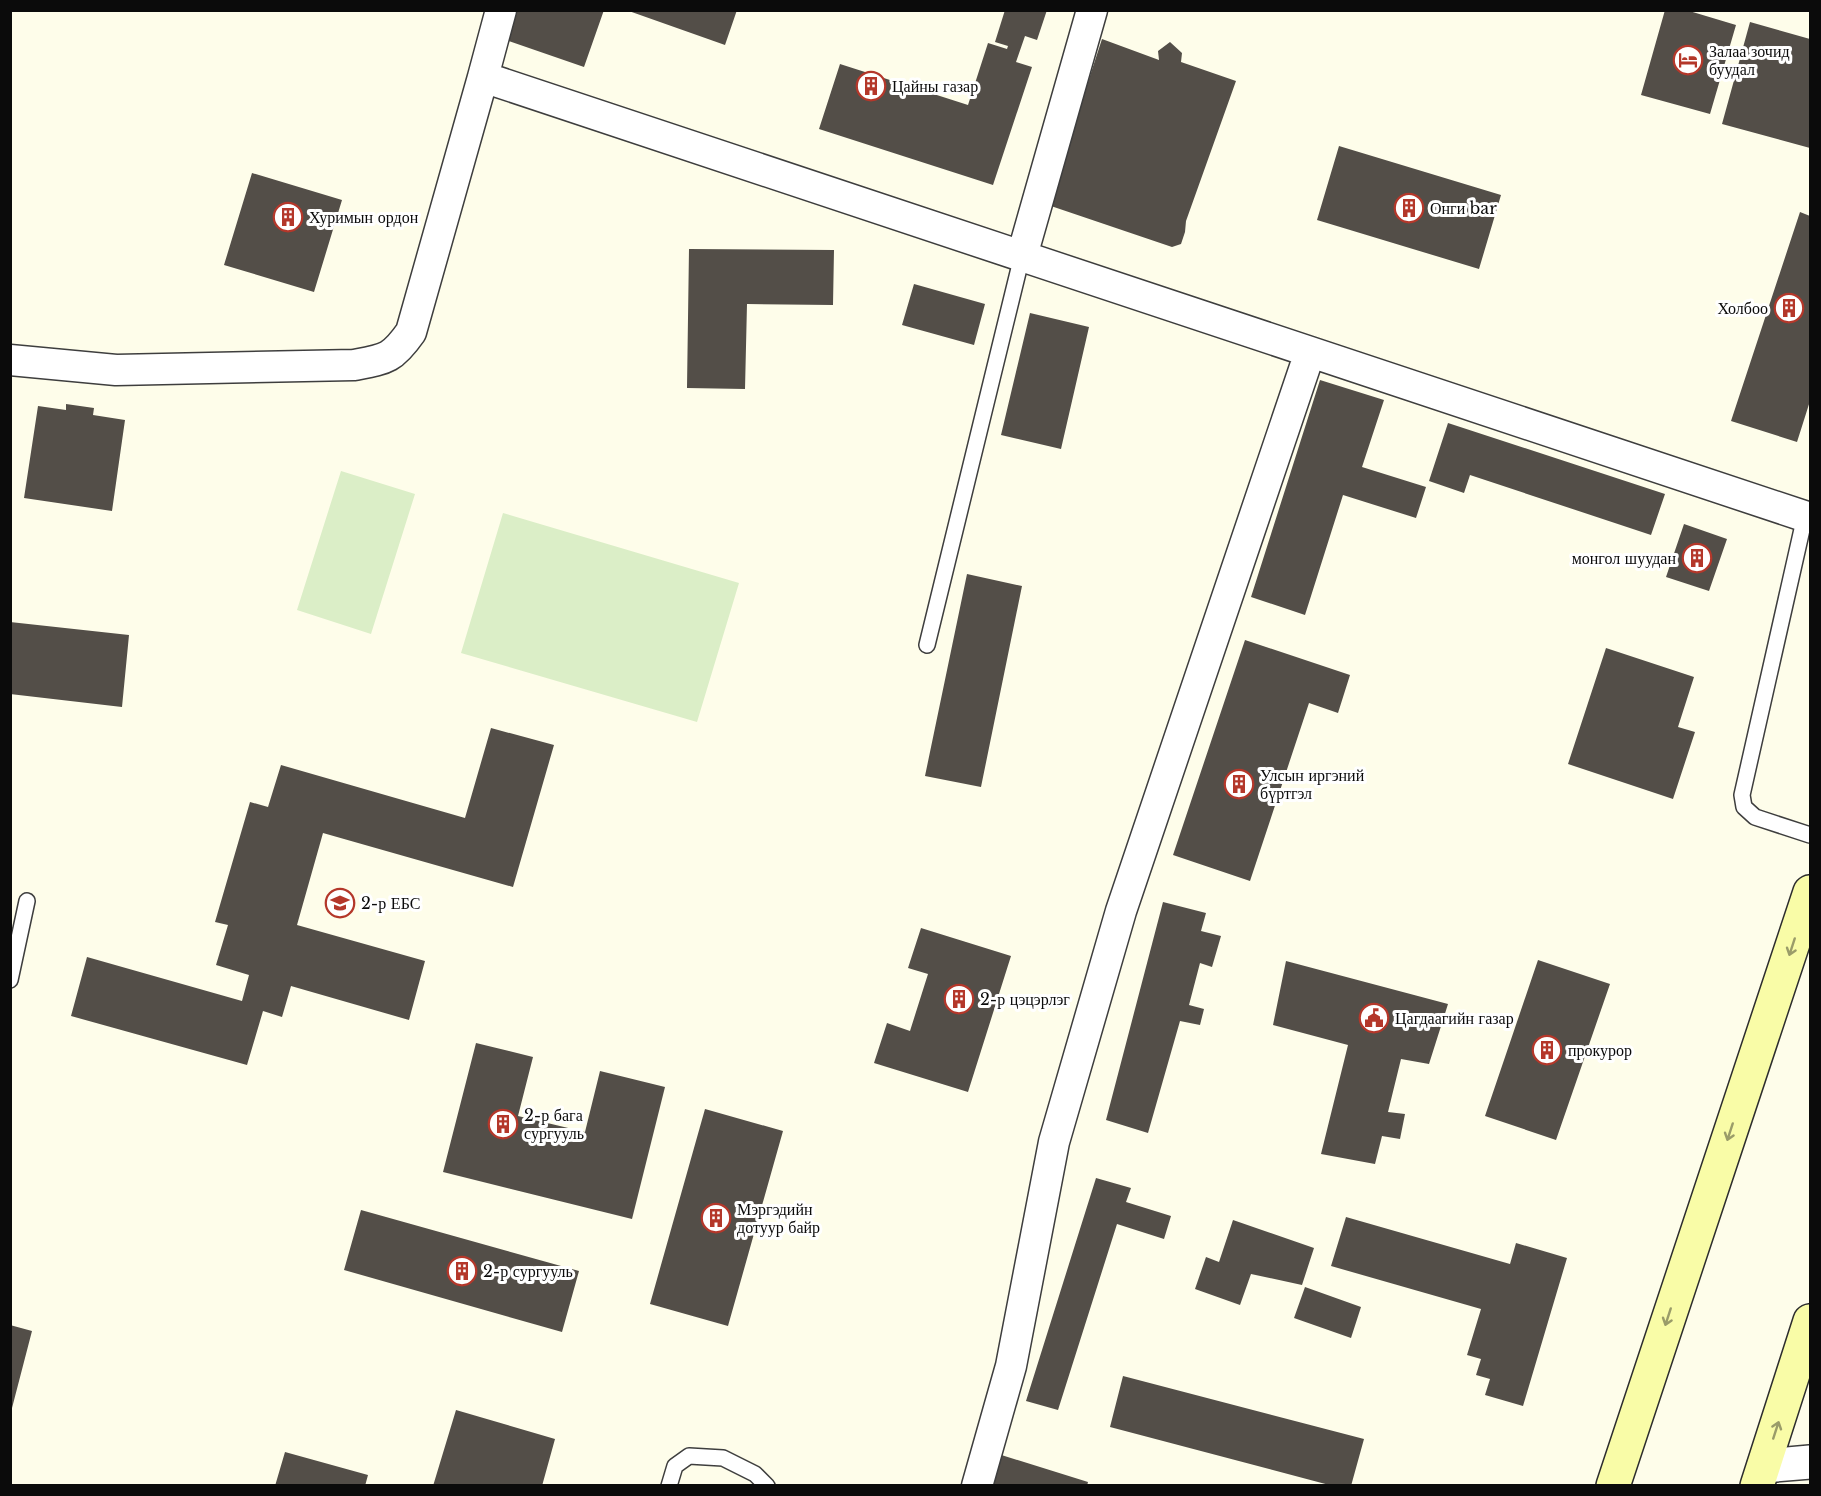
<svg xmlns="http://www.w3.org/2000/svg" width="1821" height="1496" font-family="'Libre Baskerville',serif">
  <rect width="100%" height="100%" fill="#fefdea"/>
  <!-- pitch -->
  <path fill="#dbeec7" d="M341,471L415,494L371,634L297,610Z
    M503,513L739,583L697,722L461,653Z"/>
  <!-- building -->
  <path fill="#534e48" d="M512,10H604L584,67L503,39Z
    M626,10H737L725,45Z
    M1005,10H1047L1037,40L1025,36L1016,62L1032,67L993,185L819,129L840,64L968,105L988,43L1007,49L1008,46L995,42Z
    M1665,10H1686L1736,25L1710,114L1641,95Z
    M1750,22L1810,39V148L1722,124Z
    M1102,39L1159,60L1158,51L1170,42L1182,53L1181,62L1236,81L1186,221L1185,232L1181,244L1172,247L1048,205Z
    M1339,146L1501,195L1479,269L1317,220Z
    M252,173L342,200L314,292L224,265Z
    M1800,212L1810,216V401L1797,442L1731,421Z
    M689,249L834,250L833,305L747,304L745,389L687,388Z
    M914,284L985,304L974,345L902,325Z
    M1030,313L1089,327L1061,449L1001,435Z
    M1320,380L1384,400L1362,467L1426,487L1416,518L1343,495L1305,615L1251,597Z
    M66,404L94,408L93,415L125,420L112,511L24,498L38,406L66,410Z
    M1448,423L1665,494L1651,535L1470,475L1464,493L1429,481Z
    M1684,524L1727,539L1709,591L1666,577Z
    M967,574L1022,586L981,787L925,776Z
    M10,622L129,635L122,707L10,694Z
    M1245,640L1350,675L1338,713L1309,703L1250,881L1173,855Z
    M1606,648L1694,677L1678,727L1695,732L1673,799L1568,764Z
    M491,728L554,745L513,887L323,833L297,925L425,961L409,1020L291,986L282,1017L263,1011L247,1065L71,1016L87,957L242,1001L249,975L216,965L228,925L215,922L250,802L268,807L281,765L465,818Z
    M1163,902L1206,913L1201,931L1221,936L1212,967L1200,963L1189,1005L1204,1009L1200,1025L1180,1021L1148,1133L1106,1120Z
    M921,928L1011,956L968,1092L874,1063L887,1023L910,1031L928,974L908,968Z
    M1538,960L1610,984L1556,1140L1485,1116Z
    M1286,961L1448,1004L1429,1064L1401,1059L1388,1112L1405,1114L1400,1139L1382,1136L1375,1164L1321,1154L1348,1045L1273,1025Z
    M476,1043L533,1057L518,1116L585,1132L600,1071L665,1087L632,1219L443,1172Z
    M705,1109L783,1131L728,1326L650,1304Z
    M1096,1178L1131,1188L1126,1202L1171,1216L1164,1239L1117,1224L1058,1410L1026,1401Z
    M361,1210L579,1271L562,1332L344,1270Z
    M1346,1217L1510,1264L1516,1243L1567,1258L1523,1406L1485,1395L1490,1379L1476,1375L1481,1359L1467,1355L1481,1309L1331,1266Z
    M1233,1220L1314,1248L1302,1285L1251,1274L1240,1305L1195,1289L1206,1257L1219,1262Z
    M1305,1287L1361,1307L1351,1338L1294,1318Z
    M10,1325L32,1331L12,1408L10,1407Z
    M1123,1376L1364,1439L1351,1486H1333L1110,1427Z
    M456,1410L555,1439L542,1486H433Z
    M285,1452L368,1475L365,1486H275Z
    M995,1453L1088,1482L1087,1486H984Z"/>
  <g fill="none" stroke-linecap="round" stroke-linejoin="round">
    <!-- service casing -->
    <g stroke="#3e3e3e" stroke-width="18">
      <path id="service" d="M1805,516L1742,795L1744,807L1755,817L1810,835
        M927,645L1022,256
        M10,980L27,901
        M669,1486L675,1466L689,1456L723,1458L755,1474L767,1486"/>
    </g>
    <!-- minor casing -->
    <g stroke="#3e3e3e" stroke-width="33">
      <path id="minor" d="M501,10L483,77L1810,518
        M1022,256L1092,10
        M10,360L116,370L354,365C386,359 392,359 411,332L483,77
        M977,1486L1011,1366L1054,1142L1121,911L1310,352"/>
    </g>
    <!-- tertiary casing -->
    <g stroke="#3e3e3e" stroke-width="36">
      <path id="tertiary" d="M1764,1466L1810,1462"/>
    </g>
    <!-- secondary casing -->
    <g stroke="#2d2d2d" stroke-width="36">
      <path id="secondary" d="M1613,1486L1810,892
        M1757,1486L1810,1321"/>
    </g>
    <!-- service -->
    <use href="#service" stroke="#fff" stroke-width="15"/>
    <!-- minor -->
    <use href="#minor" stroke="#fff" stroke-width="30"/>
    <!-- tertiary -->
    <use href="#tertiary" stroke="#fff" stroke-width="33"/>
    <!-- secondary -->
    <use href="#secondary" stroke="#f9fca7" stroke-width="33"/>
  </g>
  <!-- one-way arrows -->
  <defs><path id="oneway-shaft" d="M-6 0H5M1.5-3L5.5 0L1.5 3" fill="none" stroke-width="1.6" stroke-linecap="round" stroke-linejoin="round" transform="scale(1.5)"/></defs>
  <g stroke="#9a9c69">
    <use href="#oneway-shaft" transform="translate(1792 947) rotate(108)"/>
    <use href="#oneway-shaft" transform="translate(1730 1132) rotate(108)"/>
    <use href="#oneway-shaft" transform="translate(1668 1317) rotate(108)"/>
    <use href="#oneway-shaft" transform="translate(1776 1430) rotate(-72)"/>
  </g>
  <!-- icons -->
  <defs>
    <g id="hotel-ring" transform="scale(1.5)"><circle r="9.5" fill="#fff" stroke="#b4372a" stroke-width="1.5"/><path d="M-6-4.5h1.5V1H6V5H4.5V3h-9V5H-6ZM-4 0a1.8 1.8 0 1 1 3.6 0ZM.5 0V-2.5h3Q6-2.5 6 0Z" fill="#b4372a"/></g>
    <g id="building-ring" transform="scale(1.5)"><circle r="9.5" fill="#fff" stroke="#b4372a" stroke-width="1.5"/><path d="M-4-6H4V6H1V3H-1V6H-4ZM-2.5-4.3h1.7v1.8h-1.7ZM.8-4.3h1.7v1.8H.8ZM-2.5-1h1.7V.8h-1.7ZM.8-1h1.7V.8H.8Z" fill="#b4372a"/></g>
    <g id="school-ring" transform="scale(1.5)"><circle r="9.5" fill="#fff" stroke="#b4372a" stroke-width="1.5"/><path d="M0-5L7-2L0 1L-7-2ZM-4 1L0 2.5L4 1V4Q0 6-4 4Z" fill="#b4372a"/></g>
    <g id="civic-ring" transform="scale(1.5)"><circle r="9.5" fill="#fff" stroke="#b4372a" stroke-width="1.5"/><path d="M-.6-6.5H3V-4.5H.6V-3L4-1V1h2V6H-6V1h2V-1L-.6-3ZM-1.2 2.5V6h2.4V2.5Z" fill="#b4372a"/></g>
  </defs>
  <g fill-rule="evenodd">
    <use href="#hotel-ring" x="1688" y="60"/>
    <use href="#building-ring" x="871" y="86"/>
    <use href="#building-ring" x="1409" y="208"/>
    <use href="#building-ring" x="288" y="217"/>
    <use href="#building-ring" x="1789" y="308"/>
    <use href="#building-ring" x="1697" y="558"/>
    <use href="#building-ring" x="1239" y="784"/>
    <use href="#school-ring" x="340" y="903"/>
    <use href="#building-ring" x="959" y="999"/>
    <use href="#civic-ring" x="1374" y="1018"/>
    <use href="#building-ring" x="1547" y="1050"/>
    <use href="#building-ring" x="503" y="1124"/>
    <use href="#building-ring" x="716" y="1218"/>
    <use href="#building-ring" x="462" y="1271"/>
  </g>
  <g text-anchor="middle" dominant-baseline="central" stroke-width="6" stroke-linejoin="round" paint-order="stroke">
    <!-- poi labels -->
    <g font-size="16" fill="#0b0b0b" stroke="#fff" text-anchor="start">
      <text x="1709" y="51">Залаа зочид<tspan x="1709" dy="18">буудал</tspan></text>
      <text x="892" y="86">Цайны газар</text>
      <text x="1430" y="208">Онги bar</text>
      <text x="309" y="217">Хуримын ордон</text>
      <text x="1768" y="308" text-anchor="end">Холбоо</text>
      <text x="1676" y="558" text-anchor="end">монгол шуудан</text>
      <text x="1260" y="775">Улсын иргэний<tspan x="1260" dy="18">бүртгэл</tspan></text>
      <text x="361" y="903">2-р ЕБС</text>
      <text x="980" y="999">2-р цэцэрлэг</text>
      <text x="1395" y="1018">Цагдаагийн газар</text>
      <text x="1568" y="1050">прокурор</text>
      <text x="524" y="1115">2-р бага<tspan x="524" dy="18">сургууль</tspan></text>
      <text x="737" y="1209">Мэргэдийн<tspan x="737" dy="18">дотуур байр</tspan></text>
      <text x="483" y="1271">2-р сургууль</text>
    </g>
  </g>
  <!-- border -->
  <rect width="1821" height="1496" fill="none" stroke="#0b0b0b" stroke-width="24"/>
</svg>
